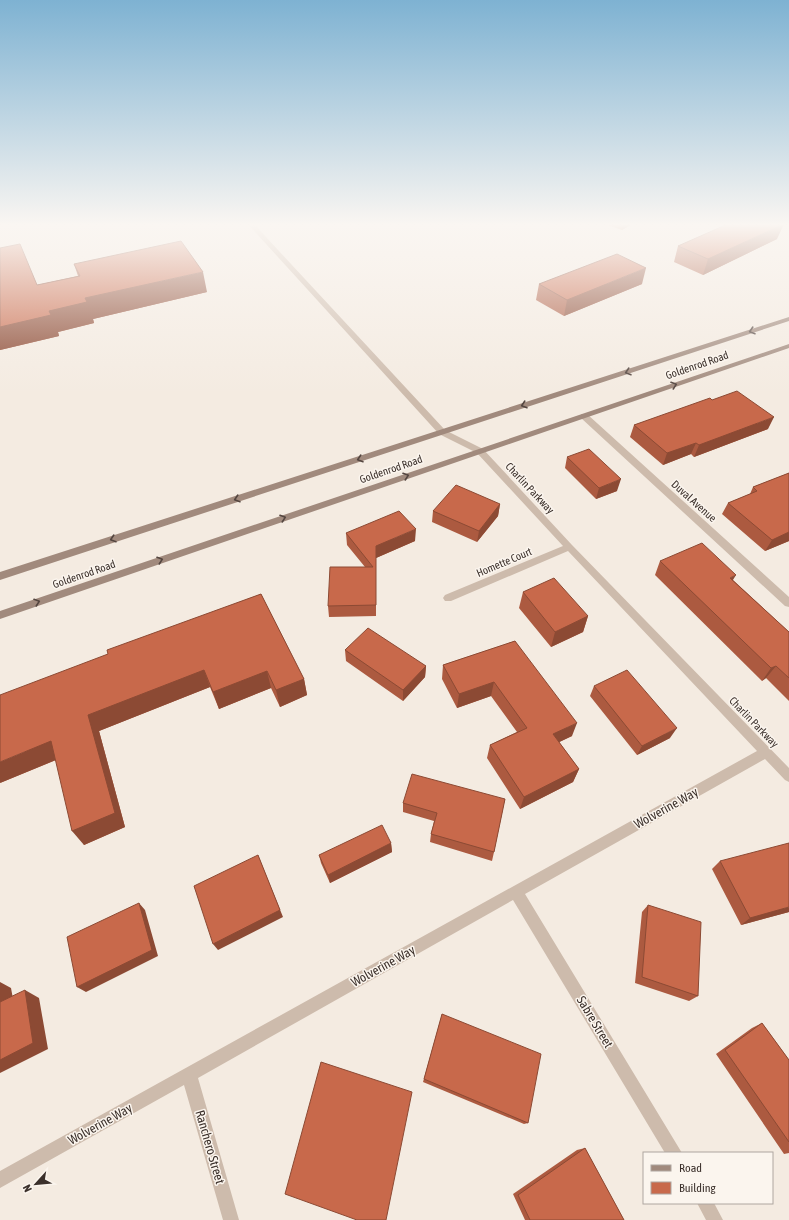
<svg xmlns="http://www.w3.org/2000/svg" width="789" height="1220" font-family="'Asap Condensed',sans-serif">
  <rect width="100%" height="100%" fill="#f4ebe1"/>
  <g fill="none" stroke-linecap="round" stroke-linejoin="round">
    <!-- minor -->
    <path fill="#cdbbac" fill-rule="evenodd" d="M247,223H253L445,430L483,449L572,545L789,768V782L785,780L765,759L525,894L682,1153H665L513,900L198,1078L239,1220H223L184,1085L0,1188V1171L757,751L568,551L451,601H445L443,598L445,595L563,546L477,453L439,434Z
      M581,414H587L789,597V607L785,606L581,418Z
      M697,1203H714L723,1220H706Z"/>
    <!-- secondary -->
    <path fill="#a18a7d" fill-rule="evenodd" d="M789,317V321L0,580V572Z
      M789,344V348L0,619V611Z"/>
  </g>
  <!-- wall -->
  <path fill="#ac5a40" d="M602,223H634L622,230Z
    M777,239L703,275L674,262L678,246Z
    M0,248L37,285L78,276L74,264L207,292L93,319L94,323L58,332L59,336L0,350Z
    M539,284H642L564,316L536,300Z
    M712,400L768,429L694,457L691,454L663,465L630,437L634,425Z
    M567,457L617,491L596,499L565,468Z
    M789,473V541L765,551L722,514L728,503L750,494L753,487Z
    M500,504L498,516L477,542L432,522L433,511Z
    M346,533L415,541L376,558V616L329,617L328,606L365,567L347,545Z
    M660,561L733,580L789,632V701L766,678L762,681L655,575Z
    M523,592L588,616L583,632L551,647L519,608Z
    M261,594L304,679L307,695L280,707L271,688L219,709L210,687L99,731L125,827L84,845L56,760L0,783L108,654Z
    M515,641L572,736L559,742L579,769L573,782L520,809L487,758L490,745L517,732L491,696L457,708L442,679L443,665Z
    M345,650L426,666L425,677L403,701L346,661Z
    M594,686L670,738L637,755L590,696Z
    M505,799L494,852L492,861L430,842L431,834L434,821L403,812V803Z
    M391,843L392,852L330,883L321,863L319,855Z
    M720,861L789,912L741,925L712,869Z
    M648,905L698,996L689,1001L635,983L642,912Z
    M442,1014L528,1123L524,1124L423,1082Z
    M762,1023L789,1060V1153L784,1154L716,1054L752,1028Z
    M585,1148L624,1220H525L513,1194L577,1150Z"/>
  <!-- shaded-wall -->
  <path fill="#8c4a34" d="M623,223H634L622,230Z
    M784,224L777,239L703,275L708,259Z
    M646,268L642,284L564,316L567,300Z
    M203,272L207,292L93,319L94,323L58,332L59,336L0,350V327L85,298Z
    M774,417L768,429L694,457L699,445Z
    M696,443L691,454L663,465L667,453Z
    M621,479L617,491L596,499L599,488Z
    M500,504L498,516L477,542L479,531Z
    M416,529L415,541L376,558V616V546Z
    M789,532V541L765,551L772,540Z
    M736,575L728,588L730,578Z
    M588,616L583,632L551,647L555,632Z
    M426,666L425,677L403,701V690Z
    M776,666L766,678L762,681L771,668Z
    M204,670L210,687L99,731L125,827L84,845L72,831L88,715Z
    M267,671L271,688L219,709L213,692Z
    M304,679L307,695L280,707L276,690Z
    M494,682L491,696L457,708L459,694Z
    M577,723L572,736L549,747L553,734Z
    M677,728L670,738L637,755L642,746Z
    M51,741L63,757L0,783V762Z
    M579,769L573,782L520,809L524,797Z
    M391,843L392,852L330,883L328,875Z
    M258,855L283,917L218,950L213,944Z
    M139,903L145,910L158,956L86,992L77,987Z
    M789,907V912L741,925L750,918Z
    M0,982L11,988L15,1010L0,1004Z
    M25,990L39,998L48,1049L0,1073V1060Z"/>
  <!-- building -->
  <path fill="#c8694b" stroke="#8c4a34" d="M730,223H782L784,224L708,259L678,246Z
    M181,241L203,272L85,298L87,302L49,311L51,315L0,327V248L20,244L37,285L80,276L74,264Z
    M617,254L646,268L567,300L539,284Z
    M737,391L774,417L699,445L696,443L667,453L634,425L710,398L712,400Z
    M589,449L621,479L599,488L567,457Z
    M789,473V532L772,540L728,503L757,491L753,487Z
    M456,485L500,504L479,531L433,511Z
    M399,511L416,529L376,546V605L328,606L330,567H373L346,533Z
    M702,543L736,575L730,578L789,632V678L776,666L771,668L660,561Z
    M554,578L588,616L555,632L523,592Z
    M261,594L304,679L276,690L267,671L213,692L204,670L88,715L115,813L72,831L51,741L0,762V695L108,654L107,650Z
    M368,628L426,666L403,690L345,650Z
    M515,641L577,723L553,734L579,769L524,797L490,745L527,728L494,682L459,694L443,665Z
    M627,670L677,728L642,746L594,686Z
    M412,774L505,799L494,852L431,834L437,813L403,803Z
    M382,825L391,843L328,875L319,855Z
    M789,843V907L750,918L720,861Z
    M258,855L280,910L213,944L194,886Z
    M139,903L152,950L77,987L67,937Z
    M648,905L701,922L698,996L642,977Z
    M25,990L33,1043L0,1060V1002Z
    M442,1014L541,1054L528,1123L424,1079Z
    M762,1023L789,1060V1142L725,1050Z
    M321,1062L412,1092L386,1220H357L285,1194Z
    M585,1148L624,1220H530L518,1195Z"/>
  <!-- one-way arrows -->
  <defs><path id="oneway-chevron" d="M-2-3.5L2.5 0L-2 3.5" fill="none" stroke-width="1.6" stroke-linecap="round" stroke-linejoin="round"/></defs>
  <g stroke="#544640">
    <use href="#oneway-chevron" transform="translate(752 331) rotate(162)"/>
    <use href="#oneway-chevron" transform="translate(628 372) rotate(162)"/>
    <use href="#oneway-chevron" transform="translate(674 385) rotate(-19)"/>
    <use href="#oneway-chevron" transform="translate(524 405) rotate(162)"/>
    <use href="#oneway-chevron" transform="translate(360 459) rotate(162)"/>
    <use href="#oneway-chevron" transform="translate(406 476) rotate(-19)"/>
    <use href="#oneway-chevron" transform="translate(237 499) rotate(162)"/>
    <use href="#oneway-chevron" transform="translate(283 518) rotate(-19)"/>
    <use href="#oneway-chevron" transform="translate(113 539) rotate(162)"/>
    <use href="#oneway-chevron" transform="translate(160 560) rotate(-19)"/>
    <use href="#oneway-chevron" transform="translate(37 602) rotate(-19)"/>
  </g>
  <!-- sky -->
  <linearGradient id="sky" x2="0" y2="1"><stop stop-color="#7eb2d2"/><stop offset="0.57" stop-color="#faf6f2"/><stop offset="1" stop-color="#faf6f2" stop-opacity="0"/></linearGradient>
  <rect width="789" height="394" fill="url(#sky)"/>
  <g text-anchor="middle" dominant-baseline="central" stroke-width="3" stroke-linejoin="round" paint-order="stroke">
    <!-- street labels -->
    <g font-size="11" fill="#3b302b" stroke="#fbf5ee">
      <text transform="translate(697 365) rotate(-19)">Goldenrod Road</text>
      <text transform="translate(391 469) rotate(-19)">Goldenrod Road</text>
      <text transform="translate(530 488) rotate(47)">Charlin Parkway</text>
      <text transform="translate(694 501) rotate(42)">Duval Avenue</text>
      <text transform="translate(504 562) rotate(-23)">Homette Court</text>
      <text transform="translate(84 574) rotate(-19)">Goldenrod Road</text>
      <text transform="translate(754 722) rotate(46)">Charlin Parkway</text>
    </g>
    <!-- near-street labels -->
    <g font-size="13" fill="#3b302b" stroke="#fbf5ee">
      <text transform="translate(666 808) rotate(-29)">Wolverine Way</text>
      <text transform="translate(383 966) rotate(-29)">Wolverine Way</text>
      <text transform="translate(595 1022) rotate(59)">Sabre Street</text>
      <text transform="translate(100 1124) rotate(-29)">Wolverine Way</text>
      <text transform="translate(210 1147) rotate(74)">Ranchero Street</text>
    </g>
  </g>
  <!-- legend -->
  <rect x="643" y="1152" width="130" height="52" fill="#fbf5ee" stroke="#aea6a0"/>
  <rect x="651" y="1165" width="20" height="6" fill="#a18a7d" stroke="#aea6a0"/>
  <text x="679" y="1172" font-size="12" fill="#3b302b">Road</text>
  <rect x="651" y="1182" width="20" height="12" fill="#c8694b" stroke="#aea6a0"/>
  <text x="679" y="1192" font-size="12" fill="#3b302b">Building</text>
  <!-- north arrow -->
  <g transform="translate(36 1184) rotate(243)" stroke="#fbf5ee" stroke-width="3" paint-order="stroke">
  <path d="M0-3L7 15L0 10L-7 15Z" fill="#3b302b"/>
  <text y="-6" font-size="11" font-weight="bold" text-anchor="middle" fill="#3b302b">N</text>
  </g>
</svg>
